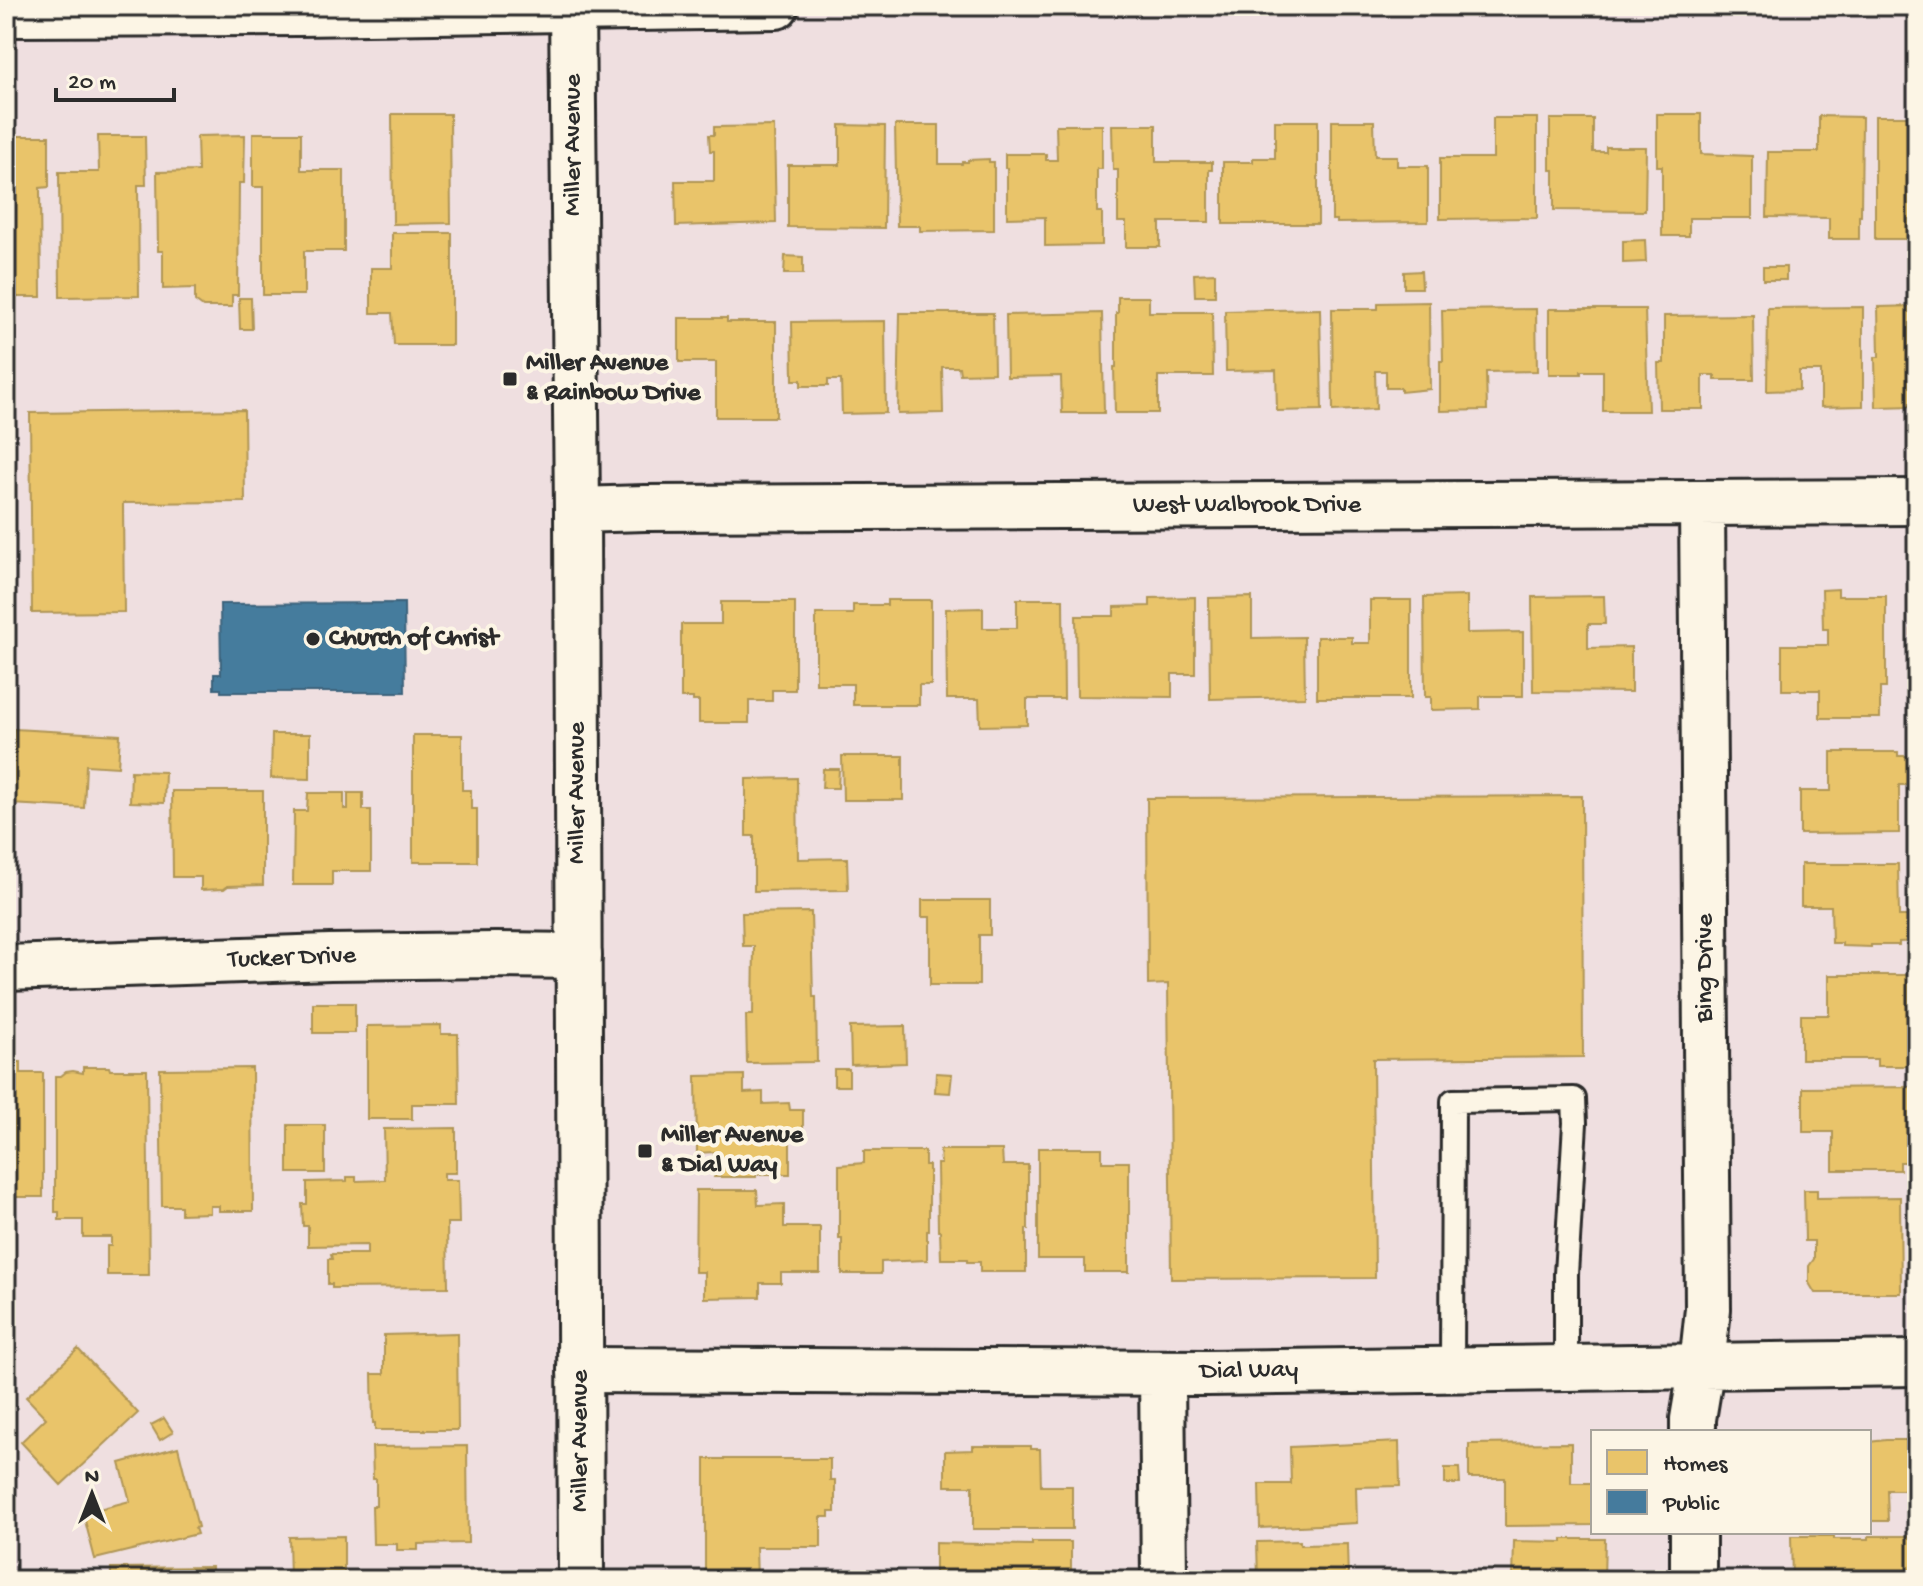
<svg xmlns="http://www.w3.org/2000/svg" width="1923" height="1586" font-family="'Gochi Hand',sans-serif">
  <rect width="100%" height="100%" fill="#efdfe0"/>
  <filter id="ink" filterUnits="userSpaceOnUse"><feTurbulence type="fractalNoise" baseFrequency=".0125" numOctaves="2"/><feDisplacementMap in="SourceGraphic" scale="16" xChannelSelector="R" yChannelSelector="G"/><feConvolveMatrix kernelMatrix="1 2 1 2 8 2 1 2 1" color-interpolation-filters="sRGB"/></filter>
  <g filter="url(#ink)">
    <!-- homes -->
    <path fill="#e9c46a" stroke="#b09657" stroke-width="2" d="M1910,110H1917V239H1875V116H1910Z
      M392,114H450L451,223L393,224Z
      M1657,114H1701V154L1752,156V218H1689V236H1662V166H1657Z
      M1819,116L1862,117L1861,216H1859V239H1829V218L1767,217L1768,152H1819Z
      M1493,118H1537V218L1440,219V158H1493Z
      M1550,119H1593V152H1606V147H1646L1645,211L1554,210V170H1550Z
      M1275,121H1318V224H1223V162H1253V158H1275Z
      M1332,121H1374L1375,156H1397V166H1428V222L1337,223V220H1332Z
      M840,125L885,126L884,228L788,227V165H840Z
      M895,125H939V164H962V162H968V160L989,159V162H994V230L920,231V226H897Z
      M1056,125H1102V169H1097V212H1102V245L1045,246V217L1007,218V168H1005V154H1046V160H1057Z
      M1112,125H1156V162H1212V170H1209V222H1160V247H1126V222H1118V170H1113Z
      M774,126L776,223L676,226L675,181H714V151H710L709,135H714V127Z
      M253,133H301V170H344V251H304V295H263V187H253Z
      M245,135L244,183H239L238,295H232V307H203L195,301V288L163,289V251H158L157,172L198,171L197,136Z
      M6,136H49V187L40,188L41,297H6Z
      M98,136H145L146,185H138L139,296L60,297L59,172H99Z
      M392,233H452V345H394L392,313H371V268H392Z
      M1645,240L1646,262L1623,263V241Z
      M785,256L803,257V274H784Z
      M1763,267H1786V280H1763Z
      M1421,271L1422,288H1404V272Z
      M1215,273V296H1195L1194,274Z
      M1118,297H1149V312H1212L1213,376H1158V413H1115L1114,367H1116V313H1118Z
      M239,298H251L252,329H240Z
      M1429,302L1430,389L1401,392V388H1386V371H1375L1376,409L1333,411L1332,309H1378V303Z
      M1917,306V406L1876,407L1875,357H1879L1878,307Z
      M1863,307V406L1821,407V371H1799V390L1767,391L1768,308Z
      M1320,309L1322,410L1277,411L1276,370L1226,371L1225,311Z
      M1536,309L1537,371L1486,372L1487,410L1440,411V361H1443L1442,310Z
      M1549,309H1645L1648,411H1603V371H1581V374H1549Z
      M900,313H993L994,373L960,374L959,367H942L943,413L898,414Z
      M1102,313L1104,413H1062L1061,376L1007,377L1006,315Z
      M1753,315L1754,380H1715V375H1703V409H1659L1658,363H1664V316Z
      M679,318H727V322H776V417H716V362H679Z
      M885,321L886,413L842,414L841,380H828V386H801V380H793L792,322Z
      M244,410L245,502L123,503L124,612L32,613L30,413Z
      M1838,589V596H1886V688H1880V718H1820V690H1782V645H1828V629H1823L1822,590Z
      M1911,594H1917V694H1916V641H1911Z
      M1467,596V633L1523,632V696H1480V709L1431,710V697H1425L1424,597Z
      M1604,596L1605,624H1588V648L1631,647V692L1533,691L1532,597Z
      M1195,597V674H1172V697L1077,696L1076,616H1114V607L1150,606V598Z
      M1252,597V638L1304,637L1305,697L1210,699L1209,598Z
      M1017,599H1063L1064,699H1027V725L980,726L979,699H947L946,609L983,608V628H1017Z
      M887,600H931V685H919V705H853V684H816V614H853V605H887Z
      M1370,600H1411V698H1317V637H1352V643H1370Z
      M721,602H795V690H772V701H749V723H699V701H693V698H681V624H721Z
      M14,729L120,735L118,767L86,765L84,808L10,804Z
      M272,734H310V779L271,778Z
      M413,735H462V790H471V809H477V862H413Z
      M1831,752H1898V756H1917V785H1899V833L1800,834V791H1831Z
      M842,756H903V800H843Z
      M823,769H839L838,788H822Z
      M131,771L165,772L164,803L130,802Z
      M797,778L798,859L847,858L848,890L754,891V836H746V779Z
      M172,791H263V885L228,886L224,889L201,890V877H173Z
      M308,793H344V809H348V793H363V810H371V871H332V885H293L294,811H307Z
      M1582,796L1583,1057L1373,1059L1375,1278L1171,1279L1168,984L1148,985L1147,798Z
      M1801,864H1898L1899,916H1917V941L1899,942V945H1871V947L1842,946V943H1832L1831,906H1801Z
      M922,900H990V935H979V985H930V917H922Z
      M811,912L813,997H816L817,1062L747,1063L746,1015H753L754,946H743L742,913Z
      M1829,975H1917V1066H1877V1059H1801V1015H1829Z
      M313,1003H355V1033H313Z
      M441,1025V1034H458L459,1104H412V1119H367V1026Z
      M905,1026L906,1063L851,1065L850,1027Z
      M6,1062H21V1073H43V1197H7L6,1272Z
      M83,1067H109L110,1070H147L149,1275H107V1246H111V1237H83V1220H59V1212H55V1076H61L66,1072L73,1071L83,1073Z
      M252,1068L253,1211H219V1206H210V1213L181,1214V1206H162L160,1069Z
      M834,1069H849V1086H834Z
      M936,1073L952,1074L950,1093L935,1092Z
      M744,1075V1093L763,1092V1104L789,1103L790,1110H803V1132H790V1174H756V1177H714V1152L697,1153L696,1076Z
      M1917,1087V1162H1900V1170H1833V1132H1803V1088Z
      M288,1125H325V1173H288Z
      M456,1128V1173H444V1180H458L459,1223H447L448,1287L332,1288V1284H328V1259H332L331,1254H367V1245L308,1246V1226H303L302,1204H307V1182L347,1181V1177H356V1181L385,1180L384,1129Z
      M1038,1148H1102V1162H1129V1272H1085V1259H1038Z
      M940,1150H1002L1003,1165H1028V1229H1026V1272H980V1262H967V1259H941L940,1231H938L937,1164H941Z
      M864,1151H925V1165H929V1231H927V1260L881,1262V1274H842V1239H839V1165L864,1163Z
      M696,1190H757L758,1205L784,1204V1227H820V1273H781V1283H760V1297L704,1298V1272H695Z
      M1804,1190H1817V1198L1900,1197L1901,1293H1815L1809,1283V1266L1814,1259V1241H1805Z
      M457,1333L458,1430H375V1423H373L372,1374H384V1335Z
      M6,1345H11V1407H6Z
      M78,1349L138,1413L61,1485L21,1442L46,1418L26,1397Z
      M164,1418L173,1432L160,1440L151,1425Z
      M1886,1440H1917V1490H1887L1888,1521H1869V1442Z
      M1399,1442L1400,1486L1356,1487L1357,1523L1260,1528L1259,1484H1291L1290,1447Z
      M1571,1443V1483H1593V1525L1505,1526V1478H1469V1444Z
      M467,1446L468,1543L418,1544V1550H397V1544H373L372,1506H376V1479H373L372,1447Z
      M973,1446H1031V1449H1040L1041,1486H1072V1529H973V1486H945V1451L973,1450Z
      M178,1447L198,1527L195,1528L197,1534L95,1559L83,1513L130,1501L120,1463Z
      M705,1459H830V1480H835V1512H829V1517H821V1547H756L757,1580H705Z
      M1445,1468H1459L1460,1484H1445Z
      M344,1536V1580H290L289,1537Z
      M1791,1536H1834V1539H1869V1536H1917V1577H1879V1580H1792Z
      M1563,1539H1605L1604,1580H1513L1514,1541L1563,1542Z
      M1300,1541V1545L1347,1544L1348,1580H1258L1257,1542Z
      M1032,1542H1071V1580H935V1543L1032,1545Z
      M212,1567V1580H111V1568Z"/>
    <!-- public -->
    <path fill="#457b9d" stroke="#3d637b" stroke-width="2" d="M404,603L405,692H221V689H214V674H221L220,604Z"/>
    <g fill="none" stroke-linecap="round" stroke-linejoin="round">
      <!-- service casing -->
      <g stroke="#2b2b2b" stroke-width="28">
        <path id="service" d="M1452,1369L1453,1101L1574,1099L1575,1123L1566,1274V1368"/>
      </g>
      <!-- minor casing -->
      <g stroke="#2b2b2b" stroke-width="50">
        <path id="minor" d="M577,510L645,508L1917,502
          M6,968L330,957L496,955L579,956
          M580,1370L1208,1373L1917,1363
          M1162,1373L1164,1580
          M1693,1432V1419L1702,1365L1708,1309L1702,504
          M1693,1532V1580"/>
      </g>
      <!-- tertiary casing -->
      <g stroke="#2b2b2b" stroke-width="50">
        <path id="tertiary" d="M6,14L299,13L776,6"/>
      </g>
      <!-- secondary casing -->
      <g stroke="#2b2b2b" stroke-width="50">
        <path id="secondary" d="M572,6L577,510L581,1580"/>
      </g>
      <!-- service -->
      <use href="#service" stroke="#fcf5e5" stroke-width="22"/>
      <!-- minor -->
      <use href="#minor" stroke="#fcf5e5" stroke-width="44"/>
      <!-- tertiary -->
      <use href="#tertiary" stroke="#fcf5e5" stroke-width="44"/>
      <!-- secondary -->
      <use href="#secondary" stroke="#fcf5e5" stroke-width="44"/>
    </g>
  </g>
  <!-- markers -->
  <g fill="#2b2b2b" stroke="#fcf5e5" stroke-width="3">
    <rect x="502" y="371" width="16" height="16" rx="4"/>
    <circle cx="313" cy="639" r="8"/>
    <rect x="637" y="1143" width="16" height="16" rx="4"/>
  </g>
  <g text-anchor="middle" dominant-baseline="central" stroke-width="8" stroke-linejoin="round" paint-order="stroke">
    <!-- street labels -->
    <g font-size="26" fill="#2b2b2b" stroke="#fcf5e5">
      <text transform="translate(574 145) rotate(-90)">Miller Avenue</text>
      <text x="1247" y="506">West Walbrook Drive</text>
      <text transform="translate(578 793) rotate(-90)">Miller Avenue</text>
      <text transform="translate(292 959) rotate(-2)">Tucker Drive</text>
      <text transform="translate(1706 968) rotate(-90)">Bing Drive</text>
      <text transform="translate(1249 1372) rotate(-1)">Dial Way</text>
      <text transform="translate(581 1441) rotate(-90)">Miller Avenue</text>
    </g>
    <!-- poi labels -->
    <g font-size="26" font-weight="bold" fill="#2b2b2b" stroke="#fcf5e5" text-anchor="start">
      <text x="526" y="364">Miller Avenue<tspan x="526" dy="30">&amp; Rainbow Drive</tspan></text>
      <text x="329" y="639">Church of Christ</text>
      <text x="661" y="1136">Miller Avenue<tspan x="661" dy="30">&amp; Dial Way</tspan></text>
    </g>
  </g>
  <!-- margin -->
  <rect width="1923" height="1586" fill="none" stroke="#fcf5e5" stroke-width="32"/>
  <rect x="16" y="16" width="1891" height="1554" fill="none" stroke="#2b2b2b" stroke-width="3" filter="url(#ink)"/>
  <!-- legend -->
  <rect x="1591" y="1430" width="280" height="104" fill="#fcf5e5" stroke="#a8a49b" stroke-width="2"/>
  <rect x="1607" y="1450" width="40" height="24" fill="#e9c46a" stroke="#a8a49b" stroke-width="2"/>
  <text x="1663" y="1470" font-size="24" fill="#2b2b2b">Homes</text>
  <rect x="1607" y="1490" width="40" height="24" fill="#457b9d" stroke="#a8a49b" stroke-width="2"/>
  <text x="1663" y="1510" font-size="24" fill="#2b2b2b">Public</text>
  <!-- north arrow -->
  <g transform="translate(92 1494)" stroke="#fcf5e5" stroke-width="6" paint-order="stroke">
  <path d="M0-6L14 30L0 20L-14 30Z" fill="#2b2b2b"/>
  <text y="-12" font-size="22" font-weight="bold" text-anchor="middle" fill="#2b2b2b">N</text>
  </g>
  <!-- scale -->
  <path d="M56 88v12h118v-12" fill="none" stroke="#2b2b2b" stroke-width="4"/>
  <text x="68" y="88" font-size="24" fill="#2b2b2b" stroke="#fcf5e5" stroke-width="6" paint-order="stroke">20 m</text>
</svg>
